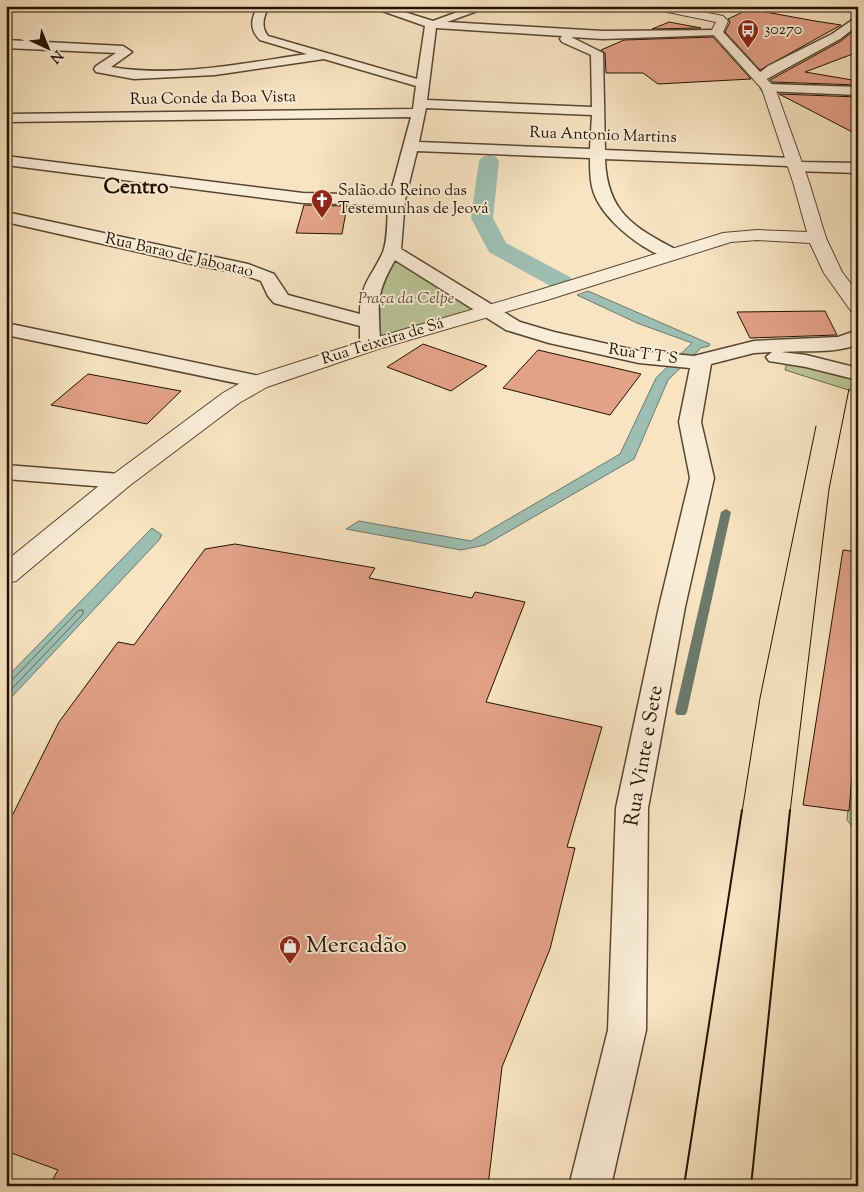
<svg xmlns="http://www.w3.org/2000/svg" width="864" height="1192" font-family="'Sorts Mill Goudy',serif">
  <rect width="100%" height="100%" fill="#f8e4c2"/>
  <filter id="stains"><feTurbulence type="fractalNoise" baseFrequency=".004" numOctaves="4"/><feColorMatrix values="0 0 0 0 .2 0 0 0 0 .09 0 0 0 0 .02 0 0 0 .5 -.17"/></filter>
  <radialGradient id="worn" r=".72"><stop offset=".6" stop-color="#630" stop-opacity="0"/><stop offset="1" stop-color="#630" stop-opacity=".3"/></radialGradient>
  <!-- green -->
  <path fill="#b9c597" stroke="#6e6c4c" d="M392,251L492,311L371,344L368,301Z
    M787,362L858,381V393L785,370Z
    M858,708V834L847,820Z"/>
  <!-- water -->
  <path fill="#9dbfb3" stroke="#6c7a6c" d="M588,291L710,344L709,346L701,348L668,380L634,459L485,545L461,550L346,529L359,521L471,541L620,454L656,378L692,343L637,323L577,295Z
    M152,528L162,535L159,540L6,703V678Z"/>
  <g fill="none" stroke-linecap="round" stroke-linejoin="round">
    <!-- shore -->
    <path stroke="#60685a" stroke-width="1" d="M6,681L12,680L79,610H83V614L6,695"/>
    <!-- stream -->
    <path fill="#6c7a6c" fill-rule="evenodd" d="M726,509L731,512L687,712L685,715H677L675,712L721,512Z"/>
    <!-- canal -->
    <path fill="#9dbfb3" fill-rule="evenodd" d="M489,155L496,157L499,161L493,218L506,243L570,277L573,282L570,287L561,289L552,287L489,252L471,218L479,161L482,157Z"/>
  </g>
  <!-- building -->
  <path fill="#e3a189" stroke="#221201" d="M749,9L815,21L841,25L760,70L725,32L730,22L728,19Z
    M669,22L701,28L652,29Z
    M857,28L858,52L805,72L858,81V85L772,82L770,80L841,41Z
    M713,37L751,79L658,84L643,73H606L605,53L601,50L624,40Z
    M779,94L858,97V135Z
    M304,205L347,206L342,234L296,233Z
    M825,311L837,335L750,338L737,312Z
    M423,344L487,366L451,391L387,367Z
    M538,350L641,374L610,415L503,388Z
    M88,374L181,391L147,424L51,405Z
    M235,544L375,568L369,578L472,598L475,592L525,602L486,702L602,727L567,847L575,848L550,949L502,1067L488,1186H49L58,1170L6,1151V824L11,818L59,722L118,642L134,645L205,549Z
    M843,550L858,552V708L849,811L803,805Z"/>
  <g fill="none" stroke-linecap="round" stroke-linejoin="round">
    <!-- minor casing -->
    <g stroke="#584631" stroke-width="3">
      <path id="minor" d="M6,6H18L6,14Z
        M159,6H188C182,11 165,11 159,6Z
        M258,6H269C264,16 260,26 268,36L417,79L425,26L368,6H385L433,21L474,6H491L447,22L603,31L721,30L723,32L717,35L603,39L571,37L603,53L605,150L793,158L800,162L858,163V173L794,171L787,166L605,159C607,212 633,227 677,250L680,254L677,258L671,259C644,252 606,222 595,196C590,184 590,171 590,158L417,151L405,200L401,249L520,322L554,332L639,351L694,356L754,341L838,337L858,330V344C835,354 805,350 781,352L806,355L858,368V380L806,367L769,361L766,357L772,352L754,353L711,364L701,422L714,478L685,607L648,808L646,1030L611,1186H569L608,1030L616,808L659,607L690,478L679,422L690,368L639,363L549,343L506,330L395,260C376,293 378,302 380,339L377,343H363L360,339V326L274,303L268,296L261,281L238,273L196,265L6,222V212L248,264L274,274L288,295L360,314C360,283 372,277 383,252C388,239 387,219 388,205L303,203L6,165V156L303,193L390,195L411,117L6,122V114L413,109L416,86L324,59L215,75L134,79L96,72L94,69L96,66L116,53L6,48V40L123,46L132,52L111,67C175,78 244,63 307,54L260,40C249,29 251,19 258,6ZM436,28L562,36L560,39L562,42L591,55L592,107L427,100ZM426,108L592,115L590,149L419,142Z
        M858,16V25L840,39L765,80L760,81L754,77L768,66L832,34Z
        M768,84L858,87V95L763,91L761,88Z
        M6,323L259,376L266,378L269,382L266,386L259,388L6,335Z
        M6,465L120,474L128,476L132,481L128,486L120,488L6,479Z"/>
    </g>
    <!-- tertiary casing -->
    <g stroke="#584631" stroke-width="2">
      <path id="tertiary" d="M647,6H672L723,16L728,21L723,32L775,88L809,182L826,238L842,272L858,293V313L851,311L824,273L810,243L757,240L731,242L547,300L378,349L267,387L239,403L129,486L16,581L6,583V561L111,476L223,393L251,377L364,341L533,292L723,233L757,230L807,232L793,182L762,89L711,32L716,22L653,9Z"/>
    </g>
    <!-- minor -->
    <use href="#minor" fill="#faedd7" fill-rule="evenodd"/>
    <!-- tertiary -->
    <use href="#tertiary" fill="#faedd7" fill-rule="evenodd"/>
    <!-- tram-far1 -->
    <path stroke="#221201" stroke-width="1" d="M742,812L760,698L816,426
      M790,812L829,489L849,389"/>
    <!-- tram -->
    <path stroke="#221201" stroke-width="2" d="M684,1186L742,810
      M751,1186L790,810"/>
  </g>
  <!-- icons -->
  <defs>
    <g id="bus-pin" transform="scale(1.125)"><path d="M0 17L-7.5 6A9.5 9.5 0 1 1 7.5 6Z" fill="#8f2418" stroke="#faedd7"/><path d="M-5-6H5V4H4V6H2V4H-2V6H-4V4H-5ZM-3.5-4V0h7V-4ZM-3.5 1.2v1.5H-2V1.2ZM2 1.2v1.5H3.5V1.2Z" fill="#fff"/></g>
    <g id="church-pin" transform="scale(1.125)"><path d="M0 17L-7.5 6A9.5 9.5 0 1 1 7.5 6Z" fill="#8f2418" stroke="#faedd7"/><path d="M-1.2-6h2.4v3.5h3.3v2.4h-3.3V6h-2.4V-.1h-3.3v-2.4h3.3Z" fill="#fff"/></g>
    <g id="shop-pin" transform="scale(1.125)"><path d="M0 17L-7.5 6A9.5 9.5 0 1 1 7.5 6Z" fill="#8f2418" stroke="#faedd7"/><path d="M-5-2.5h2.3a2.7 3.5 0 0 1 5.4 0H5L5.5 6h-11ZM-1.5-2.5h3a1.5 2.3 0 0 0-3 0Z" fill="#fff"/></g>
  </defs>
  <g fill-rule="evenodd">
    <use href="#bus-pin" x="748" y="30"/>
    <use href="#church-pin" x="322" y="200"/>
    <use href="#shop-pin" x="290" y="946"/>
  </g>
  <g text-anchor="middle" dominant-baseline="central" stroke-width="4" stroke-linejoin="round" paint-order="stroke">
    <!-- far-poi labels -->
    <g font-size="16" fill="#221201" stroke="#faedd7" text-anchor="start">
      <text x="764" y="30">30270</text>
      <text x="338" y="191">Salão do Reino das<tspan x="338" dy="18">Testemunhas de Jeová</tspan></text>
    </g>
    <!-- far-street labels -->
    <g font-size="16" fill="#221201" stroke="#faedd7">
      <text transform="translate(213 99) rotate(-1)">Rua Conde da Boa Vista</text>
      <text transform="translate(603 136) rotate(2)">Rua Antonio Martins</text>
      <text transform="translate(179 256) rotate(13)">Rua Barao de Jaboatao</text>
      <text transform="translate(383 342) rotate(-17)">Rua Teixeira de Sá</text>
      <text transform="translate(643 355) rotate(8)">Rua T T S</text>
    </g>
    <!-- far-park labels -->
    <g font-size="16" font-style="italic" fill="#575136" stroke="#faedd7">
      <text x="406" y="299">Praça da Celpe</text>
    </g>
    <!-- street labels -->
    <g font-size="20" fill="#221201" stroke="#faedd7">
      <text transform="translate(645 756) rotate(-80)">Rua Vinte e Sete</text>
    </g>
    <!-- far-district labels -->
    <g font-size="21" font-weight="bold" fill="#221201" stroke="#faedd7">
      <text x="136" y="188">Centro</text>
    </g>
    <!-- near-poi labels -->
    <g font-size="24" fill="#221201" stroke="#faedd7" text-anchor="start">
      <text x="306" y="946">Mercadão</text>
    </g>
  </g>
  <!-- margin -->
  <rect width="864" height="1192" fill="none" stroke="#f8e4c2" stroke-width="25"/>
  <rect x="8" y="8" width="849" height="1177" fill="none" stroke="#221201" stroke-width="2.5"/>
  <rect x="12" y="12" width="839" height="1167" fill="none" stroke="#221201"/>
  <!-- north arrow -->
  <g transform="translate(48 48) rotate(136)" stroke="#faedd7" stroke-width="4" paint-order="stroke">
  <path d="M0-4L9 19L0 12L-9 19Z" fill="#221201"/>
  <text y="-8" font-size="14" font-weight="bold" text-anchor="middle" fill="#221201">N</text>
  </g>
  <rect width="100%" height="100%" filter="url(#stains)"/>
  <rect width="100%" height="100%" fill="url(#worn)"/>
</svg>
